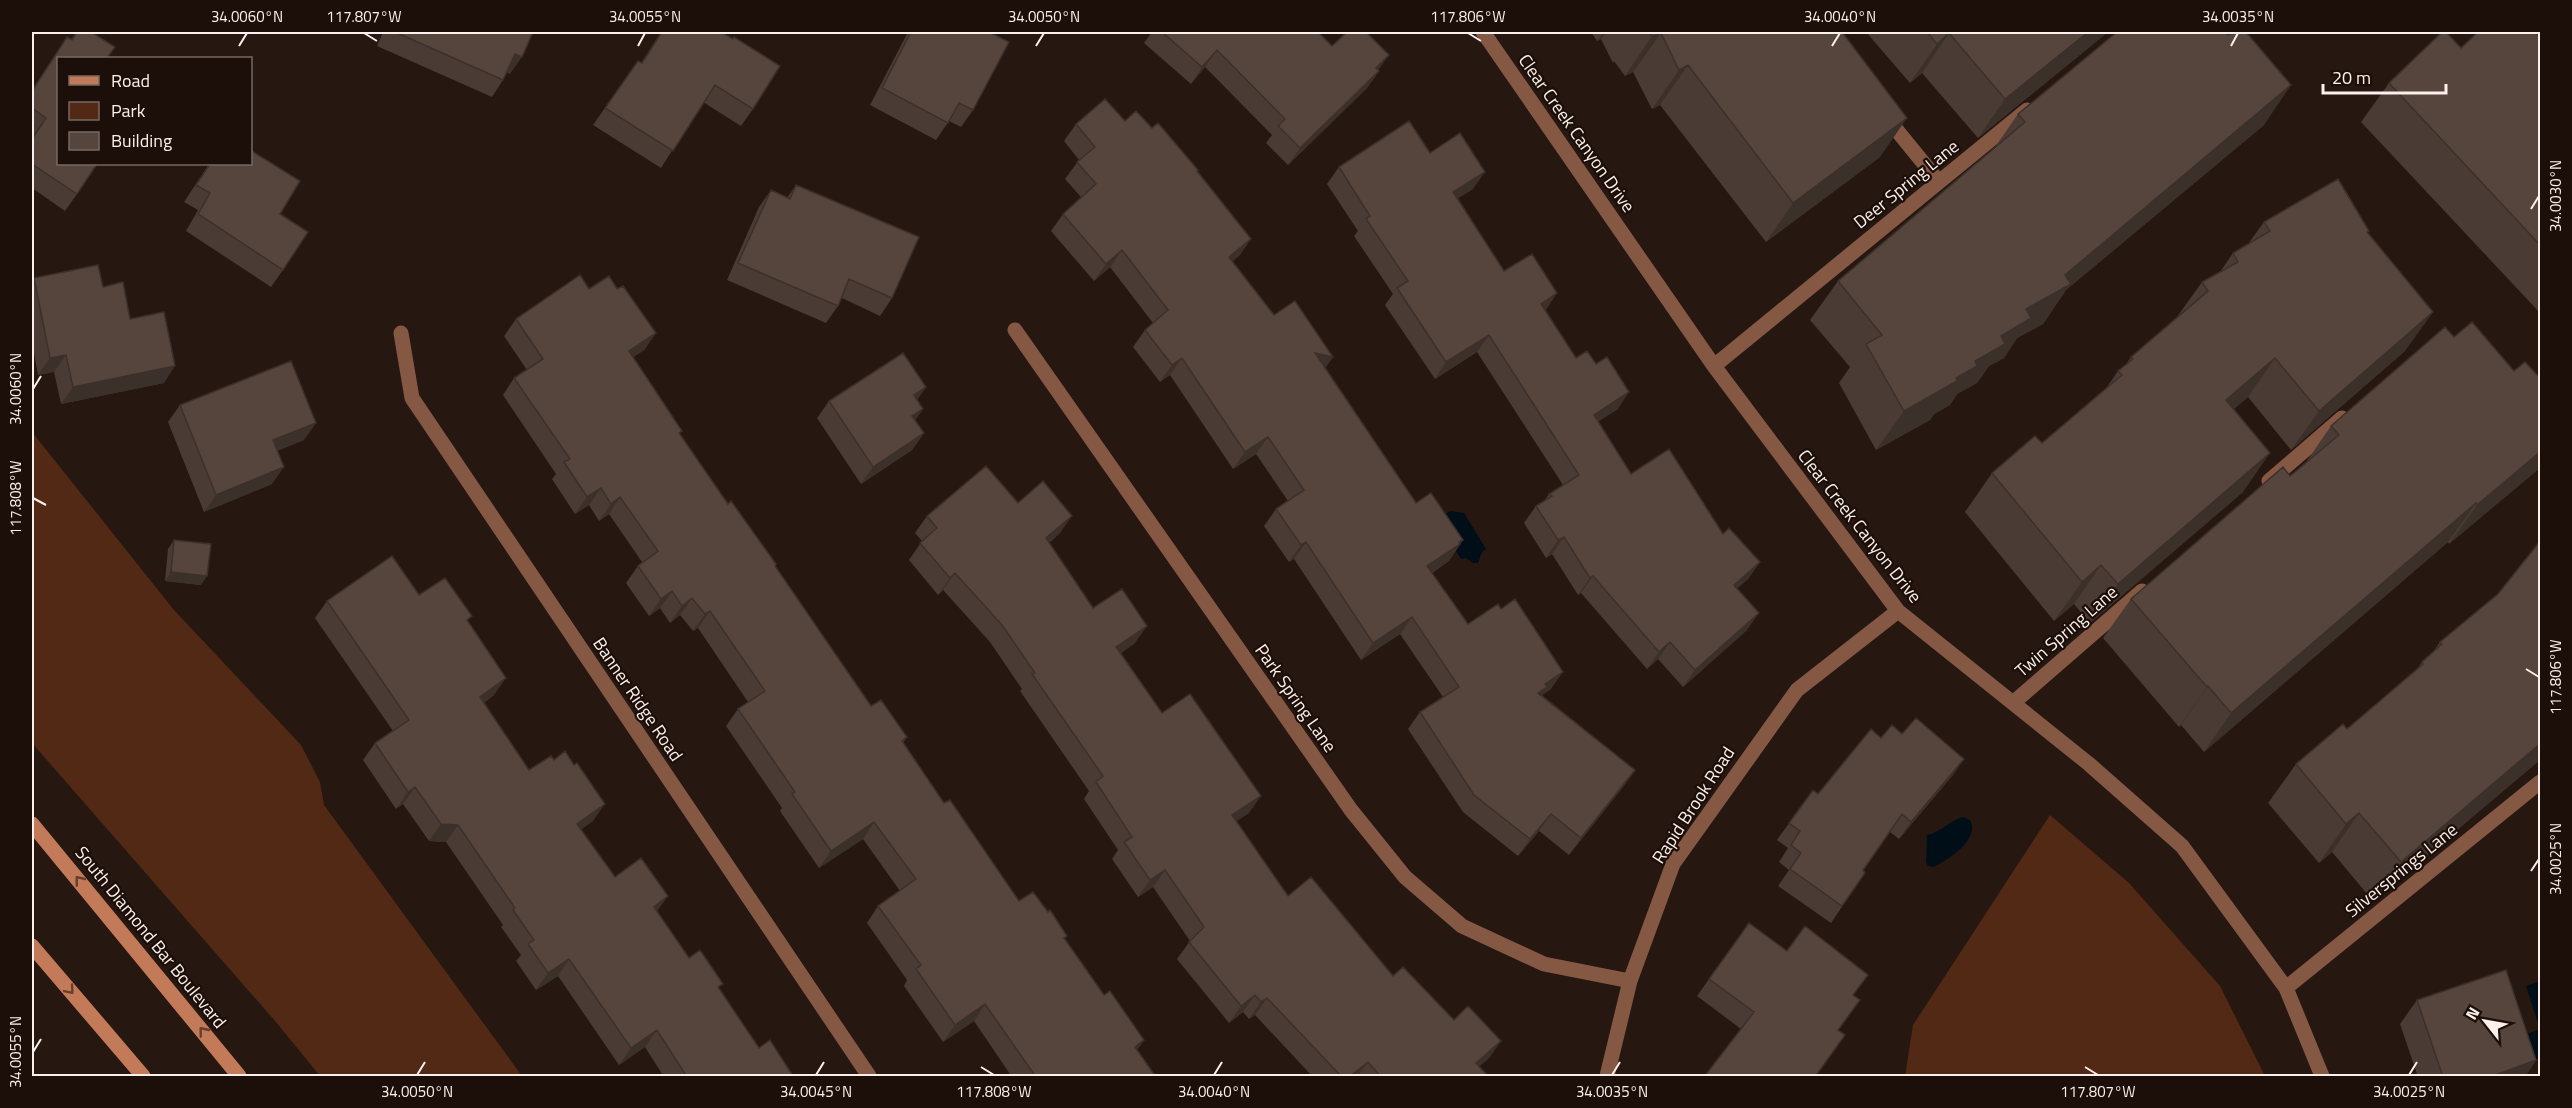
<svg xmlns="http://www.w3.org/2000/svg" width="2572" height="1108" font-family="'Titillium Web',sans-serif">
  <rect width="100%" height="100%" fill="#261711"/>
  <!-- green -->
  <path fill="#522915" d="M32,432L174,610L301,745L320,782L324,805L522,1076H320L276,1022L32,743Z
    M2050,815L2129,883L2220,986L2265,1076H1905L1913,1025Z"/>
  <!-- water -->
  <path fill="#000e18" d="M1450,511L1464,513L1486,549L1482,552L1478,563H1473L1466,558L1461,559L1441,526L1444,515Z
    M1963,817L1970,820C1980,840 1949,859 1934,867L1928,866L1926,862L1927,835C1942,832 1950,820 1963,817Z
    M2540,981V1058L2521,1064L2513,1039L2540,1029L2526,986Z"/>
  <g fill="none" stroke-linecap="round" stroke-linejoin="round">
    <!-- minor -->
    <path stroke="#855844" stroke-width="15" d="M1483,32L1714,366L1898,611L2089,764L2182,846L2286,988L2322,1076
      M1886,117L1939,182
      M1015,330L1351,810L1405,877L1462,926L1544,964L1630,981
      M401,333L412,398L869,1076
      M1714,366L2027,110
      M2269,481L2342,418
      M2013,703L2142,591
      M2286,988L2540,782
      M1607,1076L1630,981L1673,864L1797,690L1898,611"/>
    <!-- secondary -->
    <path stroke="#c27a59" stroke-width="15" d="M32,824L239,1076
      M32,946L143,1076"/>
  </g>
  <!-- wall -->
  <path fill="#4a3b34" d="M77,32L58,58L77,194L65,211L32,188V138L34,135L32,133V90L67,37L71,39Z
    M383,32H533L510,74L507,72L503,80L492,97L377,46Z
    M661,32H721L753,109L741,126L703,102L661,168L593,125L638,61L641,63Z
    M908,32H989L973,110L961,127L949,121L936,140L870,105Z
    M1152,32H1318L1332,46L1379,71L1367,88L1288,165L1266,143L1272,135L1205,67L1191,84L1144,43Z
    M1591,32H1842L1880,157L1766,242L1660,105L1652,109L1633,72L1625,76L1614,61L1613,63L1601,39L1597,41Z
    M1866,32H2108L1978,138L1922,73L1910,83Z
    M2541,38V314L2361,122L2389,83L2461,48Z
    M2018,114L2264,125L2066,290L2043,324L2017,338L2004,358L1989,366L1977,383L1957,394L1950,405L1934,414L1930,420L1876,450L1839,383L1850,367L1810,320L1838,281L1993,150Z
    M1125,121L1152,128L1197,171L1251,239L1239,256L1232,261L1274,315L1333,357L1325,368L1416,503L1463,540L1449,561L1432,573L1468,624L1551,689L1542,695L1635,770L1623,787L1569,855L1539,831L1518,856L1463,812L1408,729L1420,712L1443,697L1400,634L1361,660L1294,559L1289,562L1264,526L1276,509L1288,501L1256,454L1233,469L1170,375L1160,382L1133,347L1145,330L1153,323L1110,267L1094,281L1051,231L1063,214L1081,197L1065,179L1079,160L1064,141L1076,124Z
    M209,164H250L280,214L283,270L271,287L186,231L198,210L184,202Z
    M1339,167L1473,189L1458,198L1504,271L1545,310L1576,358L1618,409L1598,421L1631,474L1723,534L1760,562L1748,579L1737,588L1747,630L1683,687L1658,659L1647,669L1581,593L1578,595L1552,554L1546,558L1524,523L1536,506L1544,501L1549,494L1563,485L1477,352L1435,379L1385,305L1393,294L1354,236L1358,231L1327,184Z
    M796,185L892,298L880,316L842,298L838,306L826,323L727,280L759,207L771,190L787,198Z
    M2264,222L2368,233L2405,351L2291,450L2248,397L2234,409L2243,492L2090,623L2074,604L2054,621L1965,512L1992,473L2042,443L2107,387L2118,371L2125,366L2131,357L2177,317L2202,282L2220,272L2233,253L2248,244Z
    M34,278L103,287L130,319L164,383L61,404L54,372L38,375L32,342V281Z
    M589,289H617L656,333L644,350L633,357L680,434L728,504L775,566L871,706L907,737L903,743L944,803L1019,901L1065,939L1104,995L1144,1040L1137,1050L1156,1077H1012L974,1021L943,1042L904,986L907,980L867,923L878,906L900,891L863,839L819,868L780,811L782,808L726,726L738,709L748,702L698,628L693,631L680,615L670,623L660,608L649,616L626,583L638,566L642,562L609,514L599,521L589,505L575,514L552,479L556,474L503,395L514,378L527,370L504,336L516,319Z
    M926,387L917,400L923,409L915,420L924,433L912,450L861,484L817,418L829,401Z
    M180,405L304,440L277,451L272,484L204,512L168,422Z
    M2331,426L2541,467L2449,544L2448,542L2204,752L2181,725L2179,727L2103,638L2131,599L2290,476L2304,465Z
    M1018,503L1060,533L1049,543L1093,608L1135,643L1121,653L1162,713L1249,813L1236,821L1288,896L1454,1020L1501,1041L1489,1058L1479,1066L1489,1077H1313L1255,1015L1249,1019L1243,1012L1229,1023L1177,959L1190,941L1153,887L1138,897L1112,859L1118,850L1084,799L1089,791L1020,691L1022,689L990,642L943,590L938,595L909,560L922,541L915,533L927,516Z
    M174,540L201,585L165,581L168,549Z
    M2541,540V759L2373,901L2332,852L2319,863L2268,803L2296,764L2347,729L2417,669L2422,662L2433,652L2440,642L2498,594Z
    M419,595L468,621L494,695L484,703L529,770L593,821L581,829L615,877L657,912L689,958L720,989L759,1048L793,1077H664L645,1047L619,1065L558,976L536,990L516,961L521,955L501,927L503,925L446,842L429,841L403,804L396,809L363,760L375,743L393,731L315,618L327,601Z
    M1902,734L1964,759L1952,776L1899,839L1890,832L1863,871L1865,873L1831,923L1778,886L1789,870L1779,862L1788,848L1777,840L1813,790L1818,794L1881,738Z
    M1787,951L1868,975L1741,1029L1697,996L1709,979Z
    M2417,1000L2536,1060L2525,1077H2418L2400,1024Z"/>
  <!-- shaded-wall -->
  <path fill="#3c302b" d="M1604,32H1606L1601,39L1597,41Z
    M2088,32H2108L1978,138L2005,99Z
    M1661,33L1633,72L1625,76L1652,36Z
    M1949,33L1922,73L1910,83L1937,44Z
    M1217,50L1205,67L1191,84L1202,67Z
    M515,54L522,57L510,74L503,71Z
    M1389,55L1377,72L1376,68Z
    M1688,65L1660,105L1652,109L1679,70Z
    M1379,71L1367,88L1288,165L1300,148Z
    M2291,85L2264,125L2066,290L2043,324L2017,338L2004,358L1989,366L1977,383L1957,394L1950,405L1934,414L1930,420L1876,450L1904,411L1956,378L2001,336L2026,309L2065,275Z
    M1907,118L1880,157L1766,242L1793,203Z
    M1485,172L1473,189L1441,209L1453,192Z
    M1251,239L1239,256L1217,274L1229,257Z
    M1122,250L1110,267L1094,281L1106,264Z
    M1557,293L1546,310L1529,321L1541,304Z
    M2433,312L2405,351L2291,450L2319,411Z
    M656,333L644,350L617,368L629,351Z
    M1489,335L1477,352L1435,379L1446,362Z
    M1315,353L1333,357L1321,374Z
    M66,355L54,372L38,375L50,358Z
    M1182,358L1170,375L1160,382L1172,365Z
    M2275,358L2248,397L2198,439L2226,400Z
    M175,366L164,383L61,404L73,387Z
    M926,387L914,404V395Z
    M1629,392L1618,409L1582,432L1594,415Z
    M923,409L911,426L912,416Z
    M316,423L304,440L261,457L273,440Z
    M924,433L912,450L861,484L873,467Z
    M1268,437L1256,454L1233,469L1245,452Z
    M2541,451V467L2449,544L2477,505Z
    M2270,453L2243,492L2090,623L2118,584Z
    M284,467L272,484L204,512L216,495Z
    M601,488L589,505L575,514L587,497Z
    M620,497L609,514L599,521L611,504Z
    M2476,503L2448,542L2204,752L2231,713Z
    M1072,516L1060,533L1034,555L1046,538Z
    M1564,537L1552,554L1546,558L1558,540Z
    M1463,540L1458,546L1460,544L1449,561L1415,583L1427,566Z
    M1306,542L1294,559L1289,562L1301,545Z
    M1760,562L1748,579L1722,602L1734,585Z
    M2101,565L2074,604L2054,621L2082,582Z
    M171,572L207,576L201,585L165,581Z
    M955,573L943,590L938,595L950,578Z
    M1593,576L1581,593L1578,595L1590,578Z
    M672,591L660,608L649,616L661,599Z
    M692,598L680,615L670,623L682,606Z
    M710,611L698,628L693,631L705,614Z
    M1759,613L1747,630L1683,687L1695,670Z
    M1412,617L1400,634L1361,660L1373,643Z
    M1147,626L1135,643L1105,664L1116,647Z
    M1670,642L1658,659L1647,669L1659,652Z
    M1563,672L1551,689L1541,696L1526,710L1545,684Z
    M506,678L494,695L468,714L480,697Z
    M2208,686L2181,725L2179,727L2207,687Z
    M2541,743V759L2373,901L2401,862Z
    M1964,759L1952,776L1899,839L1911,822Z
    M1635,770L1623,787L1569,855L1581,838Z
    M415,787L403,804L396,809L408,792Z
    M1261,796L1249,813L1220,832L1232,815Z
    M605,804L593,821L565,841L577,824Z
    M2359,813L2332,852L2319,863L2346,824Z
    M1551,814L1539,831L1518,856L1530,839Z
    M874,822L863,839L819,868L831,851Z
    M441,824L458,825L446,842L429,841Z
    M1165,870L1153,887L1138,897L1150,880Z
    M668,896L656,913L654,907Z
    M569,959L558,976L536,990L548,973Z
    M1255,995L1243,1012L1229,1023L1241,1006Z
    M1267,998L1255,1015L1249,1019L1261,1002Z
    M985,1004L974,1021L943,1042L955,1025Z
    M657,1030L645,1047L619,1065L631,1048Z
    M1144,1040L1132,1057L1135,1047Z
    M1501,1041L1489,1058L1468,1077L1476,1063Z
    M2536,1060L2525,1077H2490Z
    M1368,1062L1357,1077H1349Z"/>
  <!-- building -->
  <path fill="#56453d" stroke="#3c302b" stroke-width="1.5" d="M77,32H91L115,47L107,58H58V164H97L77,194L32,164V139L46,118L32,108V91L67,37L72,40Z
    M395,32H533L522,57L515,54L503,80Z
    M662,32H721L733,39L734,37L780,66L753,109L715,85L673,151L605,108L638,61L642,63Z
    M911,32H989L1009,42L973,110L959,103L948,123L882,88Z
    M1162,32H1318L1332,46L1347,32H1366L1389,55L1376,68L1379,71L1300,148L1278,126L1285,119L1217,50L1202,67Z
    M1649,32H1842L1907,118L1793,203L1688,65L1679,70L1661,33L1652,36Z
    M1927,32H2088L2005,99L1949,33L1937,44Z
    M2117,32H2225L2228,35L2233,32H2246L2291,85L2065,275L2071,284L2026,309L2031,318L2001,336L2005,344L1975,361L1977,366L1956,378L1957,381L1904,411L1866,344L1882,335L1838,281L2025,122L2018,114Z
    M2442,32H2446L2461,48L2478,32H2535L2541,38V246L2389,83Z
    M1105,99L1125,121L1136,111L1152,128L1158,123L1198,170L1197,171L1251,239L1229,257L1274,315L1295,301L1333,357L1315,353L1416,503L1431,493L1463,540L1459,542L1460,544L1427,566L1468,624L1498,604L1501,609L1515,599L1563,672L1545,684L1547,687L1538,693L1635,770L1581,838L1551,814L1530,839L1474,795L1420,712L1459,687L1412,617L1373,643L1306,542L1301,545L1276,509L1304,490L1268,437L1245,452L1182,358L1172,365L1145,330L1168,310L1122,250L1106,264L1063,214L1096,184L1077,162L1095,147L1076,124Z
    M1409,121L1430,153L1460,133L1485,172L1453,192L1504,271L1532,254L1557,293L1541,304L1576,358L1587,351L1596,364L1607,357L1629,392L1594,415L1631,474L1669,449L1723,534L1729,528L1760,562L1734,585L1759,613L1695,670L1670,642L1659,652L1593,576L1590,578L1564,537L1558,540L1536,506L1552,496L1549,494L1579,475L1489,335L1446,362L1397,288L1408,281L1366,219L1370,216L1339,167Z
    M250,150L300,181L280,214L308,232L283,270L198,214L210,193L196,185L210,164H250Z
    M2338,179L2369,231L2367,232L2433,312L2319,411L2275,358L2226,400L2270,453L2118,584L2101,565L2082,582L1992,473L2035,436L2042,443L2122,375L2118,371L2133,359L2131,357L2208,291L2202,282L2238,262L2233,253L2270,231L2264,222Z
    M796,185L919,237L892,298L849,279L838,306L738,263L771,190L790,199Z
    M98,265L103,287L123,282L130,319L164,312L175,366L73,387L66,355L50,358L34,278Z
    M580,275L589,289L609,276L617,289L623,286L656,333L629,351L682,431L679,433L728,504L731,501L776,564L775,566L871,706L881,700L907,737L902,741L944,803L950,800L1019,901L1033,892L1048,912L1050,910L1067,936L1064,938L1104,995L1110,991L1144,1040L1135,1047L1156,1077H1036L985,1004L955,1025L916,969L921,965L878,906L916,879L874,822L831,851L792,794L795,792L738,709L765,691L710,611L705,614L692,598L682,606L672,591L661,599L638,566L658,551L620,497L611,504L601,488L587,497L564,462L570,459L514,378L543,359L516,319Z
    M2472,322L2514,371L2525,362L2541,379V451L2477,505L2476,503L2231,713L2208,686L2207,687L2131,599L2283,467L2290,476L2339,435L2331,426L2445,327L2454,337Z
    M903,353L926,387L914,395L923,409L912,416L924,433L873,467L829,401Z
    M291,361L316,423L273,440L284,467L216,495L180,405Z
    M986,466L1018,503L1043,481L1072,516L1046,538L1093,608L1122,589L1147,626L1116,647L1162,713L1190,694L1219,736L1261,796L1232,815L1288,896L1311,877L1393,976L1403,967L1454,1020L1468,1006L1501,1041L1476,1063L1489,1077H1381L1368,1062L1349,1077H1342L1267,998L1261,1002L1255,995L1241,1006L1189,942L1204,927L1165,870L1150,880L1124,842L1132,837L1096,782L1103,776L1032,674L1035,673L1002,625L955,573L950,578L920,543L937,528L927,516Z
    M174,540L211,544L207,576L171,572Z
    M2541,540V743L2401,862L2359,813L2346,824L2296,764L2343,724L2347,729L2423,664L2422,662L2442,644L2440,642L2498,594Z
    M392,556L419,595L445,578L472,616L467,620L506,678L480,697L529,770L551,756L554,760L565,751L574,765L577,763L605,804L577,824L615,877L641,858L668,896L654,907L689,958L700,950L723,984L718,987L759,1048L770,1040L793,1076L792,1077H687L657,1030L631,1048L569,959L548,973L528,944L534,940L513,910L515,908L458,825L441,824L415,787L408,792L375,743L409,720L327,601Z
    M1916,718L1964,759L1911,822L1902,814L1863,870L1865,873L1842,906L1790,869L1801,853L1791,845L1800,831L1789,823L1813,790L1818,794L1871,729L1881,738L1892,725L1902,734Z
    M1749,923L1787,951L1805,926L1868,975L1853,995L1860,1000L1838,1030L1845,1035L1815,1077H1704L1754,1012L1709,979Z
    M2506,970L2536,1060L2490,1077H2443L2417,1000Z"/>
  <!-- one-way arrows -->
  <defs><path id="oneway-chevron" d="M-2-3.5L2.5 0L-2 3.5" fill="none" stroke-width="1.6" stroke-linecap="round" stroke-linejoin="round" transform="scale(1.5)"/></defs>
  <g stroke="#673f2c">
    <use href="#oneway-chevron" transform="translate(79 880) rotate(-129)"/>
    <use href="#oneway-chevron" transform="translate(70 990) rotate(50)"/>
    <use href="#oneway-chevron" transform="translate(203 1031) rotate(-129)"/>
  </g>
  <!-- ticks -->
  <path fill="none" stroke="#fbf0eb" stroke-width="2" d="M364,33L377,41M1468,33L1481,41M239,46L247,33M638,46L645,33M1036,46L1044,33M1832,46L1840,33M2231,46L2238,33M2531,209L2539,196M33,389L41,376M33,498L46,505M2526,669L2539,677M2531,871L2539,859M33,1052L41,1039M981,1067L994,1075M2085,1067L2098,1075M417,1075L425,1062M816,1075L824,1062M1214,1075L1222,1062M1612,1075L1620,1062M2409,1075L2417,1062"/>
  <g text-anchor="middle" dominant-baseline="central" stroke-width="4.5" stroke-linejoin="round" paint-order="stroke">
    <!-- street labels -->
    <g font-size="18" fill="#fbf0eb" stroke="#1c0e08">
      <text transform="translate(1577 133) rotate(55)">Clear Creek Canyon Drive</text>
      <text transform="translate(1906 184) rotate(-39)">Deer Spring Lane</text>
      <text transform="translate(1860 526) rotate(52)">Clear Creek Canyon Drive</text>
      <text transform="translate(2066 631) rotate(-41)">Twin Spring Lane</text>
      <text transform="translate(1296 698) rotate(55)">Park Spring Lane</text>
      <text transform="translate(638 699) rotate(56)">Banner Ridge Road</text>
      <text transform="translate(1693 805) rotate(-57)">Rapid Brook Road</text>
      <text transform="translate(2401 870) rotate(-39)">Silversprings Lane</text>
      <text transform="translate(151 937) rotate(51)">South Diamond Bar Boulevard</text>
    </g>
  </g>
  <!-- border -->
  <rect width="2572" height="1108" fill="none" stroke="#1c0e08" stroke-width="66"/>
  <!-- legend -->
  <rect x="57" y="57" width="195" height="108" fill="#1c0e08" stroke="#756863" stroke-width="1.5"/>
  <rect x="69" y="76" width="30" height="9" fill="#c27a59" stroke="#756863" stroke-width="1.5"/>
  <text x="111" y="87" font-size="18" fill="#fbf0eb">Road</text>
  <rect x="69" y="102" width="30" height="18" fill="#522915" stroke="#756863" stroke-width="1.5"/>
  <text x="111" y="117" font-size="18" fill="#fbf0eb">Park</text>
  <rect x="69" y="132" width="30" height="18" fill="#56453d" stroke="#756863" stroke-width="1.5"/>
  <text x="111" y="147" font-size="18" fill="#fbf0eb">Building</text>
  <!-- north arrow -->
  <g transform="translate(2485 1021) rotate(301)" stroke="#1c0e08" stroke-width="4.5" paint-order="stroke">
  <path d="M0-4.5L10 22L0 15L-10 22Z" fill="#fbf0eb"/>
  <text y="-9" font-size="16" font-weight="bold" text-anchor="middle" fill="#fbf0eb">N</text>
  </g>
  <!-- scale -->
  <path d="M2323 84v9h123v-9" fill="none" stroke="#fbf0eb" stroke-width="3"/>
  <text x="2332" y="84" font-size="18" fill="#fbf0eb" stroke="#1c0e08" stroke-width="4.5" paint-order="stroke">20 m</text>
  <rect x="33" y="33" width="2506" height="1042" fill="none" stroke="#fbf0eb" stroke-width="2"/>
  <g font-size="15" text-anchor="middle" fill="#fbf0eb">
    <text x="247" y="22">34.0060°N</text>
    <text x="364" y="22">117.807°W</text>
    <text x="645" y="22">34.0055°N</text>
    <text x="1044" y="22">34.0050°N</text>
    <text x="1468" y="22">117.806°W</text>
    <text x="1840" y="22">34.0040°N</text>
    <text x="2238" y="22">34.0035°N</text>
    <text transform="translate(2556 196) rotate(-90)" y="5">34.0030°N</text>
    <text transform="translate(16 389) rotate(-90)" y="5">34.0060°N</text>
    <text transform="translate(16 498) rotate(-90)" y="5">117.808°W</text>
    <text transform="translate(2556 677) rotate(-90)" y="5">117.806°W</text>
    <text transform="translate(2556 859) rotate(-90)" y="5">34.0025°N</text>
    <text transform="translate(16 1052) rotate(-90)" y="5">34.0055°N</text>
    <text x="417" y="1097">34.0050°N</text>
    <text x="816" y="1097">34.0045°N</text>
    <text x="994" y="1097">117.808°W</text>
    <text x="1214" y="1097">34.0040°N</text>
    <text x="1612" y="1097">34.0035°N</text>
    <text x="2098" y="1097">117.807°W</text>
    <text x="2409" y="1097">34.0025°N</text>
  </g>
</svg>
